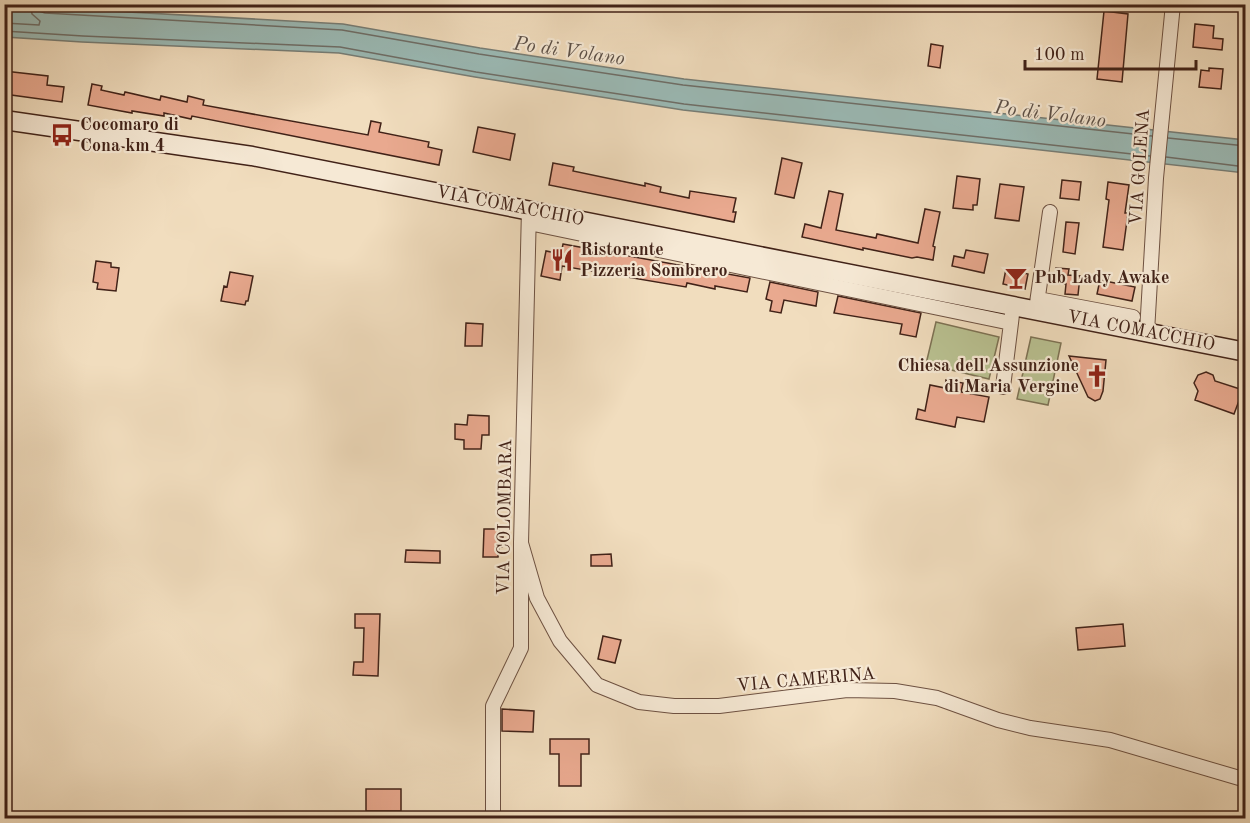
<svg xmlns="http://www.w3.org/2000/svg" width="1250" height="823" font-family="'Old Standard TT',serif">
  <rect width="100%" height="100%" fill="#f1ddbe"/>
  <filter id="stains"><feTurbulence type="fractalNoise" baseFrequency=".00333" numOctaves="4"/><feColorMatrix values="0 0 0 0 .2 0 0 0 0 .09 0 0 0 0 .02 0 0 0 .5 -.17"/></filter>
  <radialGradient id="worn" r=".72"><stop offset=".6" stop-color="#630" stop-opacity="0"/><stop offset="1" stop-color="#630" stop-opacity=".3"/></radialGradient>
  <!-- green -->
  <path fill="#b9c191" stroke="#7d7254" stroke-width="1.5" d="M936,322L999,337L989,379L926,364Z
    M1031,337L1061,343L1048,405L1017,399Z"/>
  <!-- water -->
  <path fill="#9bbbb7" stroke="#777e77" stroke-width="1.5" d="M4,5L343,24L480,48L684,79L1245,140V173L683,110L475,77L339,53L82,42L5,37Z"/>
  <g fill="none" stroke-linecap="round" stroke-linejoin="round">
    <!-- shore -->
    <path stroke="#6e6e68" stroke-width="1.5" d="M38,4L39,11L45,13L342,30L479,54L683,85L1152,136
      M4,23L39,25L40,21L32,14L30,4
      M4,31L83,36L340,47L476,72L684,104L1150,156
      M1168,138L1246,146
      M1166,157L1246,167"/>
  </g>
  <!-- building -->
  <path fill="#e9a98f" stroke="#412218" stroke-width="1.5" d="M1104,11L1128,14L1122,82L1097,79Z
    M1195,24L1214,26L1213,38L1223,39L1222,50L1193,47Z
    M931,44L943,46L940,68L928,66Z
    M1209,68L1223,69L1221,89L1199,87L1201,70L1209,71Z
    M4,71L48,76L47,85L64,87L62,102L4,94Z
    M92,84L102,86L101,90L124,95L125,92L160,100L161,96L187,102L188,96L204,100L203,105L368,135L371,121L381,123L379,132L429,142L428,147L442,150L439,165L192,116L191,119L164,113V116L132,111V113L88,105Z
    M478,127L515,134L510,160L473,152Z
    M782,158L802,163L794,198L775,194Z
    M553,163L574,167L573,171L645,186V183L661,187L660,192L689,198L690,191L736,198L733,212H736L734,222L549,185Z
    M957,176L980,179L977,205H973V210L953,208Z
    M1062,180L1081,182L1079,200L1060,198Z
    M1108,182L1129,185L1125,213H1128L1123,250L1103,247L1109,200L1106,199Z
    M1000,184L1024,187L1019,221L995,218Z
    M829,191L843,194L836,230L876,238L877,234L918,243L925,209L940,212L933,246L935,247L933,260L917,257L912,258L863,248V250L802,237L805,224L821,228Z
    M1066,222L1079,223L1075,254L1063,252Z
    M563,244L750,278L747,292L715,286V289L687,283L686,287L562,266L560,280L541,276L546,251L561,254Z
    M966,250L988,254L984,273L952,266L954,256L964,258Z
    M96,261L111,263V267L119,268L116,291L97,289L98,283L93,282Z
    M1056,268L1069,269L1068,275L1080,276L1078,295L1065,294L1066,284L1055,283Z
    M1006,269L1028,274L1025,289L1003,284Z
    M230,272L253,276L248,301H246L245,305L221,301L224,286L227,287Z
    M1100,280L1135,287L1132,301L1097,294Z
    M770,282L818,292L816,306L784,300L781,313L770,311L772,301L766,299Z
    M838,296L921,313L916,337L900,334L902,324L834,313Z
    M466,323L483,324L482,346H465Z
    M1069,356L1106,360L1103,391L1100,399L1095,401L1088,397Z
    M1206,372L1213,375L1215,381L1243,390L1234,414L1195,400L1198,391L1194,383L1198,375Z
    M946,380L963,383L961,392L989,397L984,422L957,417L955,427L916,419L918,409L925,411L930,385L945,388Z
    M468,415L489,416V435H482L481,449H464V440L455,439V424L467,425Z
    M484,529H500L499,537H503L502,547H499L498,557H483Z
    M406,550L440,551V563L405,562Z
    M611,554L612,566H591V555Z
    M355,614H380L378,676L353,675L354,662H363L364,628H355Z
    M1123,624L1125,646L1078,650L1076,628Z
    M603,636L621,640L615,663L598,659Z
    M502,709L534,711L533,732L502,731Z
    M550,739H589V754H581V786H559V754H550Z
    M366,789H401V811H366Z"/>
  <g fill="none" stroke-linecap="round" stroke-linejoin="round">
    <!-- street casing -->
    <g stroke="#6d5142" stroke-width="16">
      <path id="street" d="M529,223L1011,323L1013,306
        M1038,299L1133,317
        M1036,310L1050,212
        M1147,332L1156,178L1173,4
        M1003,387L1011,323
        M521,543L537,598L560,641L597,685L639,702L674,706H719L847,690L895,691L937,698L998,720L1030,728L1110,740L1246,780
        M493,818V706L521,648V543L529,209"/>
    </g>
    <!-- secondary casing -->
    <g stroke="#412218" stroke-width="21">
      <path id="secondary" d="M4,120L252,156L1246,352"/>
    </g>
    <!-- street -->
    <use href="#street" stroke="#f6e9d5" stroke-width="14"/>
    <!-- secondary -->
    <use href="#secondary" stroke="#f6e9d5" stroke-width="18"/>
  </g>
  <!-- icons -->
  <defs>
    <g id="bus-bare" transform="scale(1.8)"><path d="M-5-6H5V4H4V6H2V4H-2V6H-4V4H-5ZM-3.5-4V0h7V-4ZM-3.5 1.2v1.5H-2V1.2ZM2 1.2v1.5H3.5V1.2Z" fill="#8f2418" stroke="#f6e9d5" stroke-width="2.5" paint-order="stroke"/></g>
    <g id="restaurant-bare" transform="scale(1.8)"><path d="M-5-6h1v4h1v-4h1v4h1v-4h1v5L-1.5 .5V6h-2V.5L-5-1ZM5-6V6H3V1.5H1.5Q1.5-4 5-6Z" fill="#8f2418" stroke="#f6e9d5" stroke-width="2.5" paint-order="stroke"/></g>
    <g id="bar-bare" transform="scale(1.8)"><path d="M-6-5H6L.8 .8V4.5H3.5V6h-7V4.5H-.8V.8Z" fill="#8f2418" stroke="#f6e9d5" stroke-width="2.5" paint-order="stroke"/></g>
    <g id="church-bare" transform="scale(1.8)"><path d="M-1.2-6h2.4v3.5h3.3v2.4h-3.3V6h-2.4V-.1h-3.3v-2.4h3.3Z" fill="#8f2418" stroke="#f6e9d5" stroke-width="2.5" paint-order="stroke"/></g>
  </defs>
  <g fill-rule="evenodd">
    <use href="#bus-bare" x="62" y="135"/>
    <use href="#restaurant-bare" x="562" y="260"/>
    <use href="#bar-bare" x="1016" y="278"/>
    <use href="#church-bare" x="1097" y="376"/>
  </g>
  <g text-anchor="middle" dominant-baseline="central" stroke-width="4.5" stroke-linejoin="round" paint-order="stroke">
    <!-- poi labels -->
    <g font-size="18" font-weight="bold" fill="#412218" stroke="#f6e9d5" text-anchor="start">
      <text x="80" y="125">Cocomaro di<tspan x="80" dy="21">Cona km 4</tspan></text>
      <text x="580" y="250">Ristorante<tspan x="580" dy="21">Pizzeria Sombrero</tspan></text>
      <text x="1034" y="278">Pub Lady Awake</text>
      <text x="1079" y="366" text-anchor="end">Chiesa dell'Assunzione<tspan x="1079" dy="21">di Maria Vergine</tspan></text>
    </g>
    <!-- street labels -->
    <g font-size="18" fill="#412218" stroke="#f6e9d5">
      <text transform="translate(1140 167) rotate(-86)">VIA GOLENA</text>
      <text transform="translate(510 206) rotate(11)">VIA COMACCHIO</text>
      <text transform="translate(1141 331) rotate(11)">VIA COMACCHIO</text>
      <text transform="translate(505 517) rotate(-89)">VIA COLOMBARA</text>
      <text transform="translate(806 680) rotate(-5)">VIA CAMERINA</text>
    </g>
    <!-- water labels -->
    <g font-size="20" font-style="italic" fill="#5c5048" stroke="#f6e9d5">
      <text transform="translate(569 52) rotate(8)">Po di Volano</text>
      <text transform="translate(1050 115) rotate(7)">Po di Volano</text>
    </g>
  </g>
  <!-- margin -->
  <rect width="1250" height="823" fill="none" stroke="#f1ddbe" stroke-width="24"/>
  <rect x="6" y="6" width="1238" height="811" fill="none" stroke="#412218" stroke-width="3"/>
  <rect x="12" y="12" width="1226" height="799" fill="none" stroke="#412218" stroke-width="1.5"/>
  <!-- scale -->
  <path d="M1025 60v9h171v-9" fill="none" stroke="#412218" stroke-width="3"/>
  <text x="1034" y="60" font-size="18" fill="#412218" stroke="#f6e9d5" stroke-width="4.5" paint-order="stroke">100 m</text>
  <rect width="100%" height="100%" filter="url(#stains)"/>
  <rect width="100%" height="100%" fill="url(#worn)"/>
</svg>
